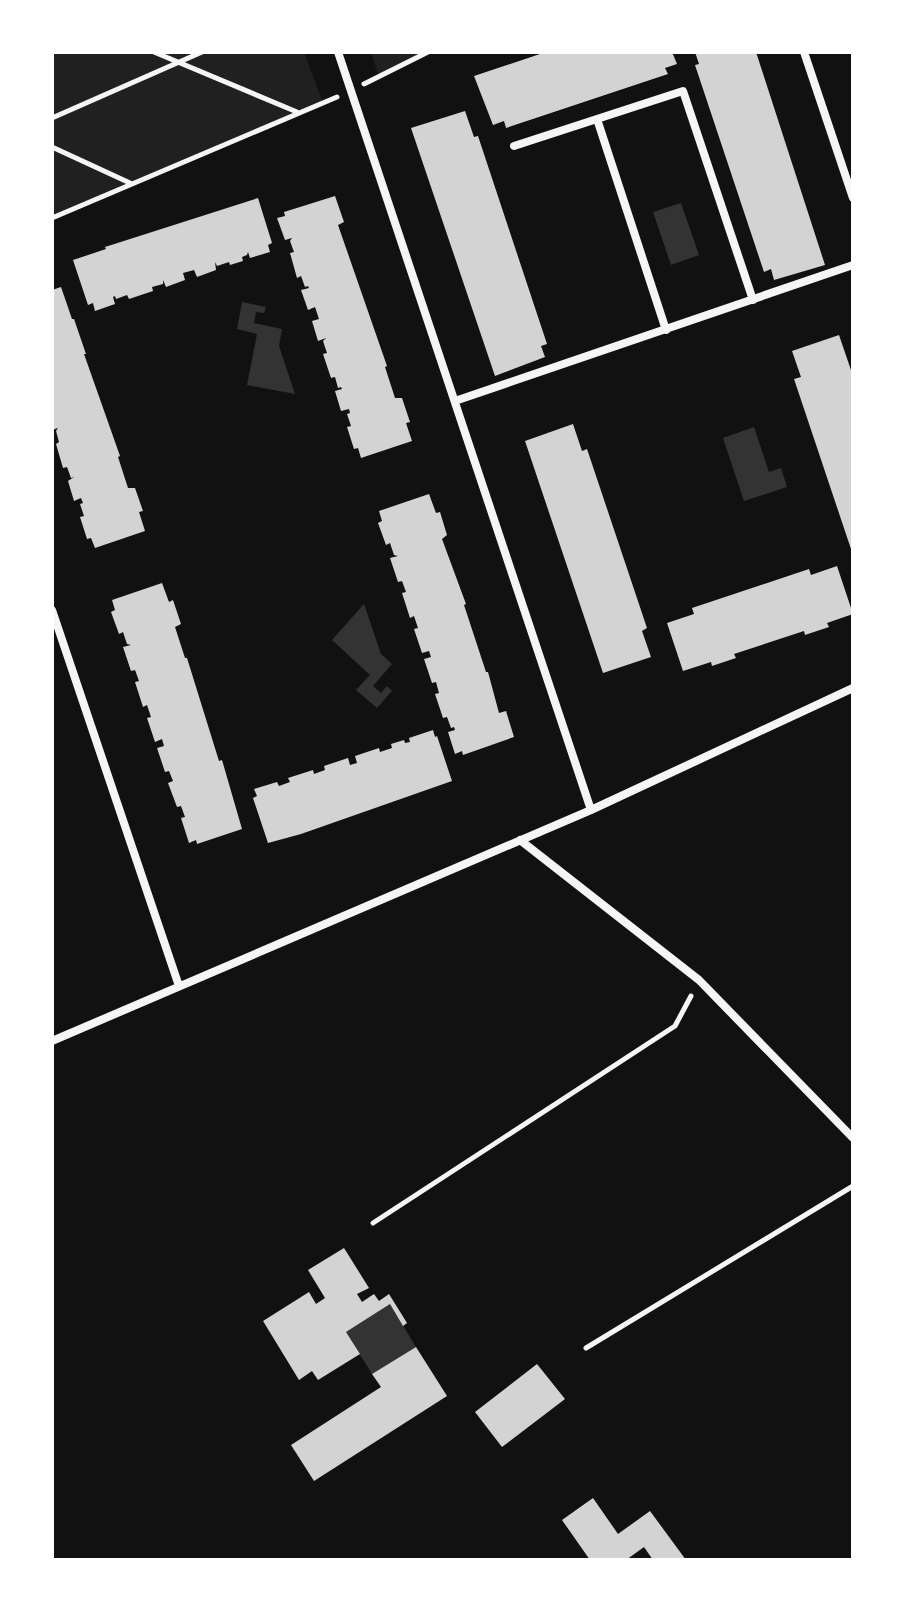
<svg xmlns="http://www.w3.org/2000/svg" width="905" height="1612" font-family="Signika,sans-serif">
  <rect width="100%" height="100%" fill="#111"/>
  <!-- green -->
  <path fill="#202020" d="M52,52H304L323,103L52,218Z
    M371,52H428L379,77Z"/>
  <!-- water -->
  <path fill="#333" d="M681,203L699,255L671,265L653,212Z
    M242,302L266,307L264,313L256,312L254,323L282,329L279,346L295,394L247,385L257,334L237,329Z
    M754,427L769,472L781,468L787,487L744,501L723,438Z
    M364,604L381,654L392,664L373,686L381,693L387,686L392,691L377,708L356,690L370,675L332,640Z
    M390,1304L416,1347L372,1374L346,1332Z"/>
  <!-- building -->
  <path fill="#d3d3d3" d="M546,52H672L677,64L665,68L668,74L506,128L504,121L493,125L474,76Z
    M695,52H756L825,265L774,280L771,269L764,272L695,65L699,64Z
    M465,111L474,137L478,136L547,344L541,346L545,357L495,376L411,128Z
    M335,196L344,222L338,225L387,366L385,367L395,398H402L410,422L406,423L412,441L361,458L358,448L354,449L347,427L351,426L347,414L350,413L349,409L341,411L335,391L342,389L341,387L338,388L335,377L331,378L323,354L327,353L323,341L326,338L318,341L312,321L319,319L315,307L308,310L301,290L309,288L308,286L305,287L301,276L297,278L290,253L294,252L290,241L292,238L285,240L277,218L285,216L284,212Z
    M258,198L272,243L268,245L270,252L250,258L248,252L247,255L242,257L243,261L230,265L229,262L217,266L215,262L216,270L197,277L194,270L183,273L185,280L166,287L163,280V284L152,287L153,291L129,299L127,295L116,299L115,296L113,297L115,304L95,311L93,303L88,305L73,260L106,249L105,247Z
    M61,287L72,319H74L86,354H84L120,456L118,457L128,488H135L143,511L139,512L145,531L95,548L91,538L87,539L80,517L84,516L80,504L83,503L81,498L74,501L68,481L74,477L71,478L67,467L63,468L56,444L59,442L56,431L58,428L52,430V290Z
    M839,335L853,376L852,552L794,379L801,377L792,351Z
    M573,424L582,451L587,449L647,628L642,631L651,657L603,673L525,441Z
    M429,494L436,513L440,512L447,535L442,539L466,604L464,605L486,672H488L499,713L506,711L514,737L463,755L462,751L455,754L448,732L455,730L454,727L451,728L447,717L443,718L435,694L439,693L436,682L432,683L424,659L431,657L429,651L422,653L414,629L418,628L414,616L410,618L402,593L406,592L402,581L398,582L390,558L398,556L394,555L390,543L386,545L378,523L382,521L379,511Z
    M837,566L853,614L827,623L829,627L805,635L804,631L734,654L736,658L712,666L711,662L683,671L667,623L694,614L692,608L809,569L811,575Z
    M162,583L169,602L173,600L181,624L175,627L185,658H187L219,761L222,760L242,829L197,844L196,840L189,843L181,818L185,817L181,806L177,807L168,783L173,781L169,771L165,772L157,748L164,746L162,739L155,742L147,718L151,717L147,705L143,707L135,682L139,681L135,670L131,671L123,647L131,645L127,644L123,632L119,634L111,612L115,610L112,600Z
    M433,730L435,737L437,736L452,781L301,834L268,843L253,798L257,796L254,789L277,782L279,786L290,782L288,778L313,770L314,774L325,770L324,766L348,758L350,765L357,763L355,756L379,748L380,752L392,748L391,744L404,740L405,743L410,742L409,738Z
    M344,1248L369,1288L357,1294L362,1302L374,1294L379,1301L389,1294L407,1323L403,1326L390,1304L346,1332L360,1354L318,1380L312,1371L299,1380L263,1321L309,1292L316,1304L325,1298L308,1270Z
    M416,1347L447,1396L314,1481L291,1445L381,1387L372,1374Z
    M537,1364L565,1399L502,1447L475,1412Z
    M593,1498L618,1534L650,1511L686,1560H653L644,1547L626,1560H590L562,1520Z"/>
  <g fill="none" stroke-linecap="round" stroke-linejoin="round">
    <!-- path -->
    <path stroke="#f5f5f5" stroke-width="5" d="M154,52L297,112
      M364,84L428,52
      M52,118L202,52
      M52,147L130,183
      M52,218L337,97
      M373,1223L675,1026L691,996
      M586,1348L853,1186"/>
    <!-- minor -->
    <path stroke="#f5f5f5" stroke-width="8" d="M338,52L591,810
      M804,52L853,198
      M597,119L666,330
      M514,146L683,91L753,300
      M455,401L853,265
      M52,610L179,986
      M520,840L699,980L853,1138
      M52,1041L591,810L853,688"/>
  </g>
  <!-- border -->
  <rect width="905" height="1612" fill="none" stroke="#ffffff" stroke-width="108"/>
</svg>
